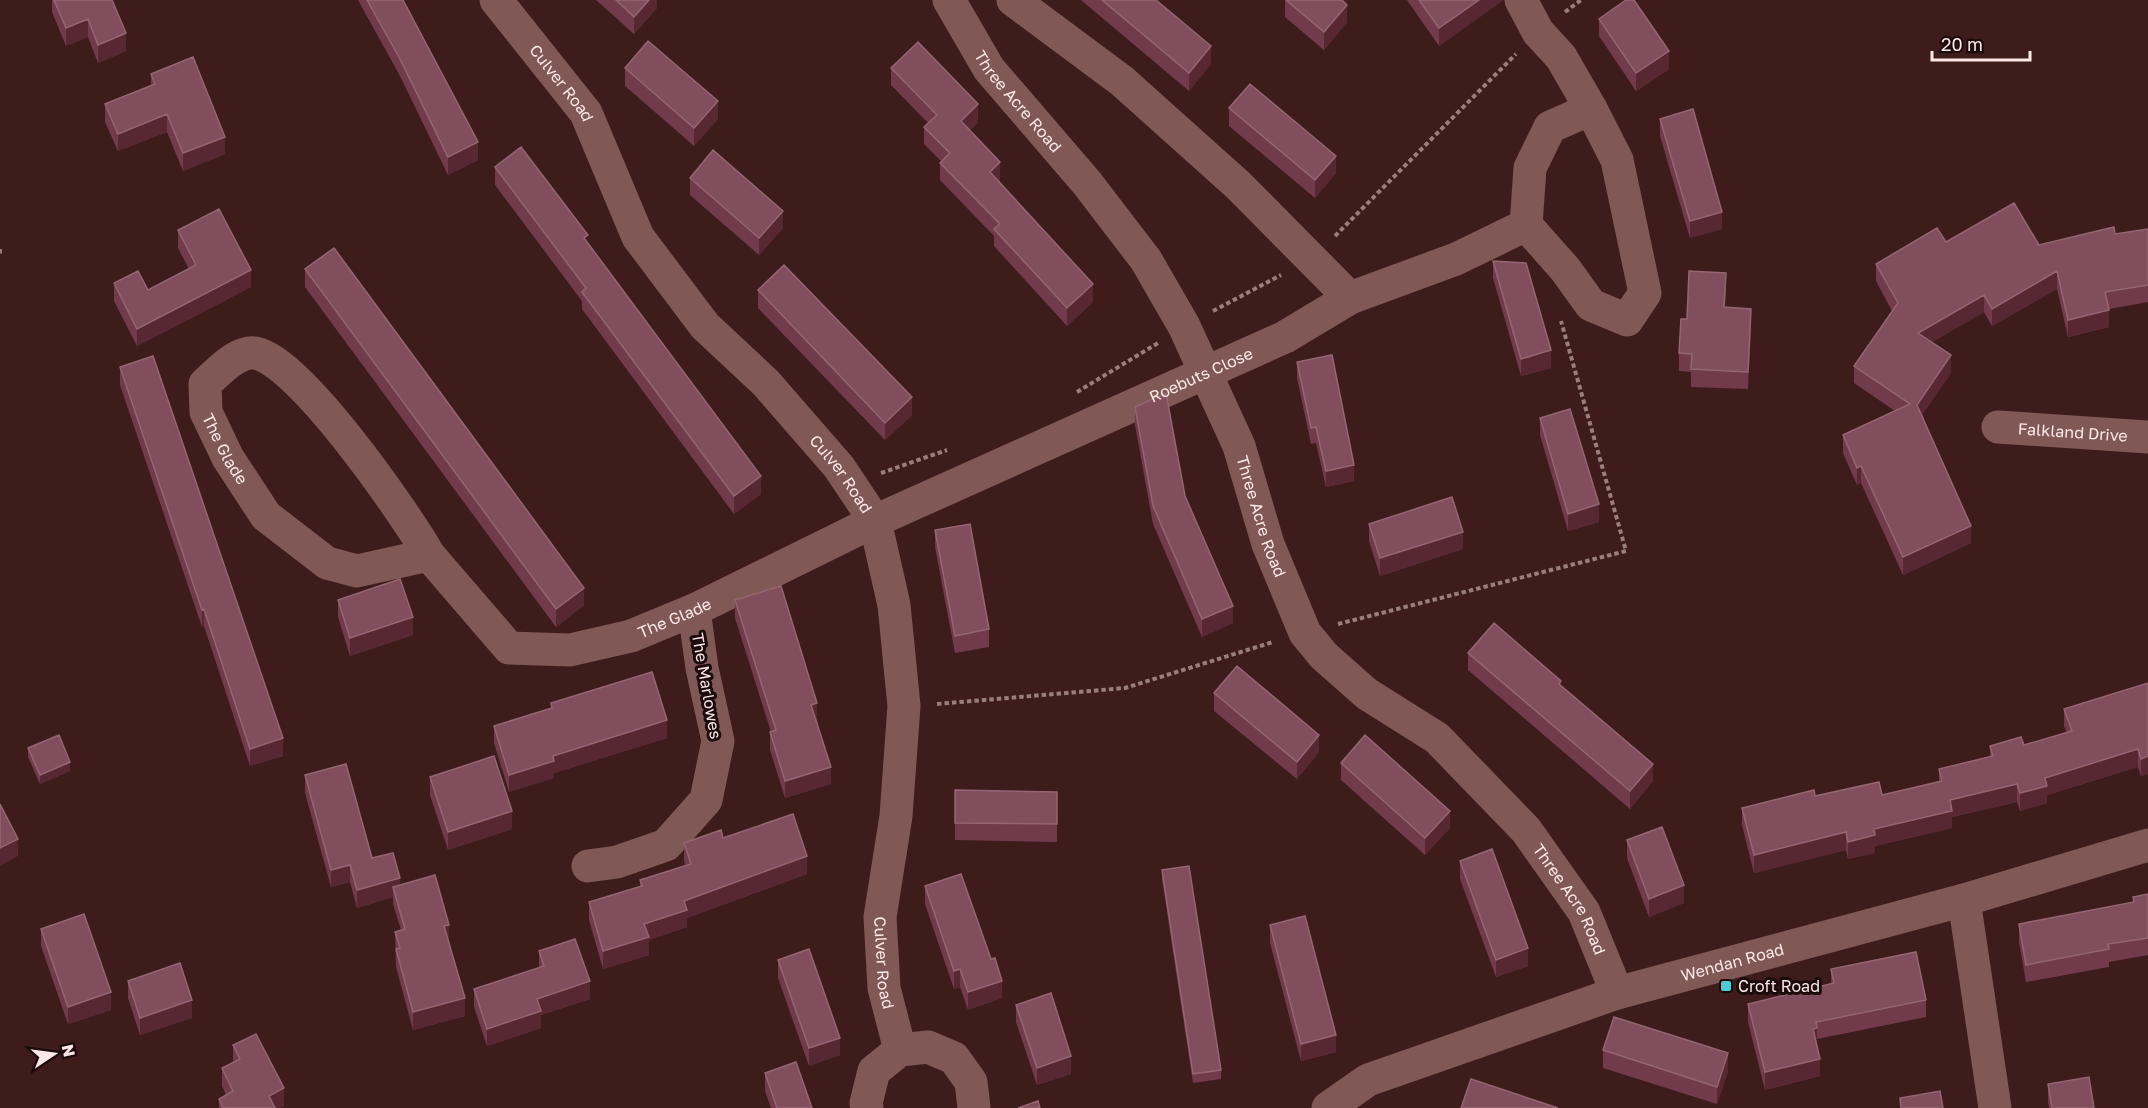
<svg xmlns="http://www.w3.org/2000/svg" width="2148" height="1108" font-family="'Golos Text',sans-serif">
  <rect width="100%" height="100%" fill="#3e1c1c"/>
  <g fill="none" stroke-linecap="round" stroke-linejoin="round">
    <!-- path -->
    <path stroke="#9a7e7e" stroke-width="4" stroke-dasharray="4.5 3" stroke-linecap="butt" d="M1565,12L1581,0
      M1335,236L1516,54
      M0,249V254
      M1213,311L1281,275
      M1077,392L1158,343
      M881,473L947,450
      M1338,624L1626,551L1561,321
      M937,704L1125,688L1273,642"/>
    <!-- minor -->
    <g stroke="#805856" stroke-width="33">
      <path id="s1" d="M496,0L586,113L638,237L705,326L766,383L839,467L875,521L894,605L904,706L896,816L880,917L884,988L900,1050"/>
      <path id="s2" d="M949,0L989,69L1087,183L1146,260L1184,326L1239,446L1268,544L1305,633L1324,656L1367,694L1437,738L1526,830L1584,912L1617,993"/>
      <path d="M1013,0L1122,81L1238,185L1350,298"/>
      <path d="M1521,0L1538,32L1561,57L1591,109"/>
      <path id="s3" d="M1998,427L2148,437"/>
      <path id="s4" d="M429,555C409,519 290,345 249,353C232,356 217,373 205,384L206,412L228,458L266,516L327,563L357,571L429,555L509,648L570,650L631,636L694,610L875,521L1285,337L1350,298L1456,259L1526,225L1530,168L1550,127L1591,109L1617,160L1645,293L1627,320L1591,305L1565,269L1526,225"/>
      <path d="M588,866L617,862L666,845L706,800L718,741L702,668L694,610"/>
      <path d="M1964,900L1995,1108"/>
      <path d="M867,1108L866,1103L874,1071L900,1050L928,1047L954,1058L971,1082L974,1108"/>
      <path id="s5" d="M1328,1108L1368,1080L1617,993L1964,900L2148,845"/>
    </g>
  </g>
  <!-- wall -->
  <path fill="#713b4c" d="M52,0H112L126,51L98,63L88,37L66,46L52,12Z
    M358,0H403L478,160L448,175L400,76Z
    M596,0H657V8L634,34Z
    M1081,0H1156L1211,64L1189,91Z
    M1285,0L1347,22L1324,50L1285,17Z
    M1407,0H1502V1L1439,46Z
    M1599,19L1669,69L1636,91L1599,36Z
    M625,68L718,119L694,146L625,86Z
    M891,68L978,122L970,130L1000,179L999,181L1093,302L1067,326L994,246V236L940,180V163L942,162L924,144V127L928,123L891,85Z
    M151,74L225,154L183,171L167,132L118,151L105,122V104L151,86Z
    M1229,108L1336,173L1315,198L1229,126Z
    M1660,119L1722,229L1690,238L1660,136Z
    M495,167L588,243L761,494L734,514L582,309V301L495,185Z
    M690,178L783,228L759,255L690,195Z
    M2148,229V302L2109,309V327L2068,337L2057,289L1992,326L1984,312L1932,342L1951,373L1922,415L1971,543L1903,575L1861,483L1857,485L1843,453V435L1895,411L1854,383V366L1892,311L1876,281V264L1946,242L2039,245Z
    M178,230L251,287L137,346L114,301V283L148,290L189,269L178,248Z
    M1493,261L1551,368L1521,376L1493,278Z
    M305,269L584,605L556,627L305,287Z
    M758,290L912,415L885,440L758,308Z
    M1726,290L1725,307L1751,326L1748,389L1691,387V372L1679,371V353L1687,319Z
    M1297,362L1354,481L1326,487L1316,443L1311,444L1297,378Z
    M120,367L283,756L250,766L204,626L202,627L120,385Z
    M1135,407L1185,496L1233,623L1202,637L1153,524L1135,425Z
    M1540,418L1599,522L1568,531L1540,435Z
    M1369,524L1463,549L1380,576L1369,541Z
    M935,530L989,629V647L955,653L935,547Z
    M338,600L413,635L350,656L338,617Z
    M735,600L817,720L831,784L785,798L770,750V732H771L735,618Z
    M1468,653L1561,686L1653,781L1630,809L1468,670Z
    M2148,683V774L2141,776L2138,767L2047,795V803L2020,811L2017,802L1952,817V828L1875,846V853L1848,859L1846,850L1754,873L1742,825V808L1815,796L1882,795L1939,782V769L1990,757V746L2024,745L2067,733L2064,726V709Z
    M1214,693L1319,752L1297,779L1214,711Z
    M551,703L667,738L554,773V778L509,792L494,743V726L551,708Z
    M28,748L70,771L40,784L28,757Z
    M1341,763L1450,828L1425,855L1341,780Z
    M305,775L372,858L400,885L449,942L465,1016L413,1030L396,967L395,932L401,930L393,904V897L357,908L350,882L331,887L305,793Z
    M430,777L512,829L448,850L430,795Z
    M1057,792V842L955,840V823Z
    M723,838L807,874L687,918V927L649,940V955L603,969L589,920V902L640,886V880L685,865L684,860V843Z
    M1627,840L1684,903L1649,917L1627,858Z
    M1460,861L1528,966L1496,977L1460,879Z
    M1162,870L1221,1070V1079L1193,1083L1162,879Z
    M925,886L1002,998L968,1010L960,987L954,989L925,904Z
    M2148,894V955L2109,962V967L2026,982L2019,942V924L2133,902V897Z
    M1270,925L1336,1052L1301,1061L1270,943Z
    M41,929L111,1010L68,1024L41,946Z
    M539,951L590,999L541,1015V1028L487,1046L474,1007V989L539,968Z
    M778,960L840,1055L809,1066L778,978Z
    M1831,969L1926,1000V1017L1817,1039V1046L1820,1076L1765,1090L1748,1022V1004L1831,984Z
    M128,981L192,1018L140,1035L128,998Z
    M1016,1005L1071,1074L1037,1085L1016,1022Z
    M233,1045L284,1106L279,1108H219V1099L226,1095L222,1086V1068L233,1063Z
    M1603,1050L1728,1071L1717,1104L1603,1068Z
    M765,1073L812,1108H771L765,1091Z
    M2048,1084L2094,1108H2049L2048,1101Z"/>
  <!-- shaded-wall -->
  <path fill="#572732" d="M649,0H657V8L634,34V17Z
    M1479,0H1502V1L1439,46V28Z
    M1347,5V22L1324,50V32Z
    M88,19V37L66,46V28Z
    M126,33V51L98,63V45Z
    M1211,46V64L1189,91V73Z
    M1669,51V69L1636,91V73Z
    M718,101V119L694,146V128Z
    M978,104V122L961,139V121Z
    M167,114V132L118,151V134Z
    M225,137V154L183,171V153Z
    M478,142V160L448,175V157Z
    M1336,156V173L1315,198V180Z
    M1000,162V179L990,189V172Z
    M783,211V228L759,255V238Z
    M1722,212V229L1690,238V221Z
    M251,270V287L137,346V329Z
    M2057,271V289L1992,326V309Z
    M1093,284V302L1067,326V308Z
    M1984,295V312L1918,350V333Z
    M1751,309V326L1748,389V372Z
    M2109,310V327L2068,337V320Z
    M1551,350V368L1521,376V359Z
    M1951,355V373L1917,422V405Z
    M912,397V415L885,440V423Z
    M1354,465V481L1326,487V471Z
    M1861,466V483L1857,485V468Z
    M761,476V494L734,514V496Z
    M1599,504V522L1568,531V514Z
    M1971,526V543L1903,575V557Z
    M1463,532V549L1380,576V558Z
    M584,588V605L556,627V609Z
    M1233,606V623L1202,637V619Z
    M204,609V626L202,627V610Z
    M413,617V635L350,656V638Z
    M817,703V720L811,722V705Z
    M667,720V738L554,773V778L509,792V775L553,756Z
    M1319,735V752L1297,779V762Z
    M283,738V756L250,766V749Z
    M2138,749V767L2047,795V803L2020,811V793L2045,778Z
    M2148,756V774L2141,776V759Z
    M70,762V771L40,784V775Z
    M1653,764V781L1630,809V791Z
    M831,767V784L785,798V781Z
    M2017,784V802L1952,817V828L1875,846V853L1848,859V842L1874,829L1950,800Z
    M512,811V829L448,850V832Z
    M1450,811V828L1425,855V838Z
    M1846,832V850L1754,873V855Z
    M18,839V856L0,866V848Z
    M807,856V874L687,918V927L649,940V955L603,969V951L644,924L684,901Z
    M350,865V882L331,887V870Z
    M400,878V896L393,887V897L357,908V890Z
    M1684,885V903L1649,917V899Z
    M449,925V942L444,926Z
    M1528,948V966L1496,977V960Z
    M960,969V987L954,989V971Z
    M590,981V999L541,1015V1028L487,1046V1029L537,999Z
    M1002,981V998L968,1010V992Z
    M111,992V1010L68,1024V1007Z
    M465,998V1016L413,1030V1012Z
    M192,1000V1018L140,1035V1018Z
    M1817,1028V1046L1813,1047V1029Z
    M1336,1035V1052L1301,1061V1044Z
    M840,1038V1055L809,1066V1048Z
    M1728,1053V1071L1717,1104V1087Z
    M1071,1056V1074L1037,1085V1068Z
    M1820,1059V1076L1765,1090V1072Z
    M284,1088V1106L279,1108H269V1096Z"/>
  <!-- building -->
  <path fill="#804e5c" stroke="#946672" stroke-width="1.5" d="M54,0H112L126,33L98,45L88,19L66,28Z
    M367,0H403L478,142L448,157L400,59Z
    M616,0H649L634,17Z
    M1102,0H1156L1211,46L1189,73Z
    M1286,0H1342L1347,5L1324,32Z
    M1419,0H1479L1439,28Z
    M1626,0H1634L1669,51L1636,73L1599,19Z
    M648,41L718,101L694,128L625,68Z
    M918,42L978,104L961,121L1000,162L990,172L1093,284L1067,308L994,229L1000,224L940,163L950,153L924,127L937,115L891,68Z
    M193,57L225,137L183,153L167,114L118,134L105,104L155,84L151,74Z
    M1250,84L1336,156L1315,180L1229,108Z
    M1693,109L1722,212L1690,221L1660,119Z
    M521,147L588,235L584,238L761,476L734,496L582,292L586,288L495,167Z
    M713,150L783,211L759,238L690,178Z
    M2014,203L2039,245L2114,227L2115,234L2148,229V285L2105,292L2109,310L2068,320L2057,271L1992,309L1984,295L1918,333L1951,355L1917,405L1971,526L1903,557L1861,466L1857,468L1843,435L1910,404L1854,366L1898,303L1876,264L1937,228L1946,242Z
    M219,209L251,270L137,329L114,283L138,271L148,290L196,265L178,230Z
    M334,248L584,588L556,609L305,269Z
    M1493,261L1526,263L1551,350L1521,359Z
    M784,265L912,397L885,423L758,290Z
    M1689,271L1726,273L1724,307L1751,309L1748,372L1691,369L1692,354L1679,353L1681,319H1687Z
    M1332,355L1354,465L1326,471L1316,427L1311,428L1297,362Z
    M153,356L283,738L250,749L204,609L202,610L120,367Z
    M1166,393L1185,496L1233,606L1202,619L1153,506L1135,407Z
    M1570,409L1599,504L1568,514L1540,418Z
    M1452,497L1463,532L1380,558L1369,524Z
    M970,524L989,629L955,636L935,530Z
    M400,579L413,617L350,638L338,600Z
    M781,586L817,703L811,705L831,767L785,781L770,732L776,730L735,600Z
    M1494,623L1561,681L1559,684L1653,764L1630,791L1468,653Z
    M1237,666L1319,735L1297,762L1214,693Z
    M652,672L667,720L553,756L554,761L509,775L494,726L552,708L551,703Z
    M2148,683V756L2141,759L2138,749L2045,778L2047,786L2020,793L2017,784L1950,800L1952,811L1874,829L1875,835L1848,842L1846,832L1754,855L1742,808L1814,790L1815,796L1879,782L1882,795L1942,781L1939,769L1993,756L1990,746L2021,737L2024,745L2072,731L2064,709Z
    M59,735L70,762L40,775L28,748Z
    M1365,735L1450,811L1425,838L1341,763Z
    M494,756L512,811L448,832L430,777Z
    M346,764L372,858L393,853L400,878L357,890L350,865L331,870L305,775Z
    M955,790L1057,792V824L955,823Z
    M0,804L18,839L0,848Z
    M793,814L807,856L684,901L687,910L644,924L649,937L603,951L589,902L642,886L640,880L691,864L684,843L721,830L723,838Z
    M1662,827L1684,885L1649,899L1627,840Z
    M1492,849L1528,948L1496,960L1460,861Z
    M1189,866L1221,1070L1193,1074L1162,870Z
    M961,874L991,959L995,958L1002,981L968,992L960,969L954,971L925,886Z
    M435,875L449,925L444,926L465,998L413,1012L396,949L400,948L395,932L405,929L393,887Z
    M2148,894V938L2108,944L2109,949L2026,965L2019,924L2134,902L2133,897Z
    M84,914L111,992L68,1007L41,929Z
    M1305,916L1336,1035L1301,1044L1270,925Z
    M575,939L590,981L537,999L541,1011L487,1029L474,989L544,966L539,951Z
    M809,949L840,1038L809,1048L778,960Z
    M1916,952L1926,1000L1816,1022L1817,1028L1813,1029L1820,1059L1765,1072L1748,1004L1834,983L1831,969Z
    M180,963L192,1000L140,1018L128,981Z
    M1051,993L1071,1056L1037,1068L1016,1005Z
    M1614,1017L1728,1053L1717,1087L1603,1050Z
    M256,1034L284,1088L269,1096L275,1108H223L219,1099L233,1091L222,1068L240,1059L233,1045Z
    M796,1062L812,1108H777L765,1073Z
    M2089,1077L2094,1108H2052L2048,1084Z
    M1471,1079L1558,1108H1461Z
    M1940,1091L1943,1108H1901L1900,1098Z
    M1038,1101L1040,1108H1018Z"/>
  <!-- markers -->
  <rect fill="#51ccd5" stroke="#1b0c0b" stroke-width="2" x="1720" y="980" width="12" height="12" rx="3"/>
  <g text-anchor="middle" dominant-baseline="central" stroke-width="6" stroke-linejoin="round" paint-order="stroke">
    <!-- street labels -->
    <g font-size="16" fill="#fce8e7" stroke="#1b0c0b">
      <text stroke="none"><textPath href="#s1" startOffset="106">Culver Road</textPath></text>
      <text stroke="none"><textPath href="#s2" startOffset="123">Three Acre Road</textPath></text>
      <text stroke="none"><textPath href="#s4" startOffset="1534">Roebuts Close</textPath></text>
      <text stroke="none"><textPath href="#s3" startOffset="75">Falkland Drive</textPath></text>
      <text stroke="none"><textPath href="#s4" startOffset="400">The Glade</textPath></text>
      <text stroke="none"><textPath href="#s1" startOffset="592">Culver Road</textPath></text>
      <text stroke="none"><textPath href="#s2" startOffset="609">Three Acre Road</textPath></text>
      <text stroke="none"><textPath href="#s4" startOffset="954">The Glade</textPath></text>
      <text transform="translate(707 686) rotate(80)">The Marlowes</text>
      <text stroke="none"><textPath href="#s2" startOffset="1114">Three Acre Road</textPath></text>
      <text stroke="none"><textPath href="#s5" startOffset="432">Wendan Road</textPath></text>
      <text stroke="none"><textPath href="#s1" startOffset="1096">Culver Road</textPath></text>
    </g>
    <!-- poi labels -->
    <g font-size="16" fill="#fce8e7" stroke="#1b0c0b" text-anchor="start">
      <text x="1738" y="986">Croft Road</text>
    </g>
  </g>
  <!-- north arrow -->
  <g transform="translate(54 1054) rotate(77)" stroke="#1b0c0b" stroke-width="4.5" paint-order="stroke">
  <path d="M0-4.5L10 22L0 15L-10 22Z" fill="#fce8e7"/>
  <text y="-9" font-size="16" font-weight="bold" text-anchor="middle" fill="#fce8e7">N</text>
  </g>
  <!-- scale -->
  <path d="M1932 51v9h98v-9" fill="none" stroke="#fce8e7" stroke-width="3"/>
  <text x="1941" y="51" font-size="18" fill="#fce8e7" stroke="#1b0c0b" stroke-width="4.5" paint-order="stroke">20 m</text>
</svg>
